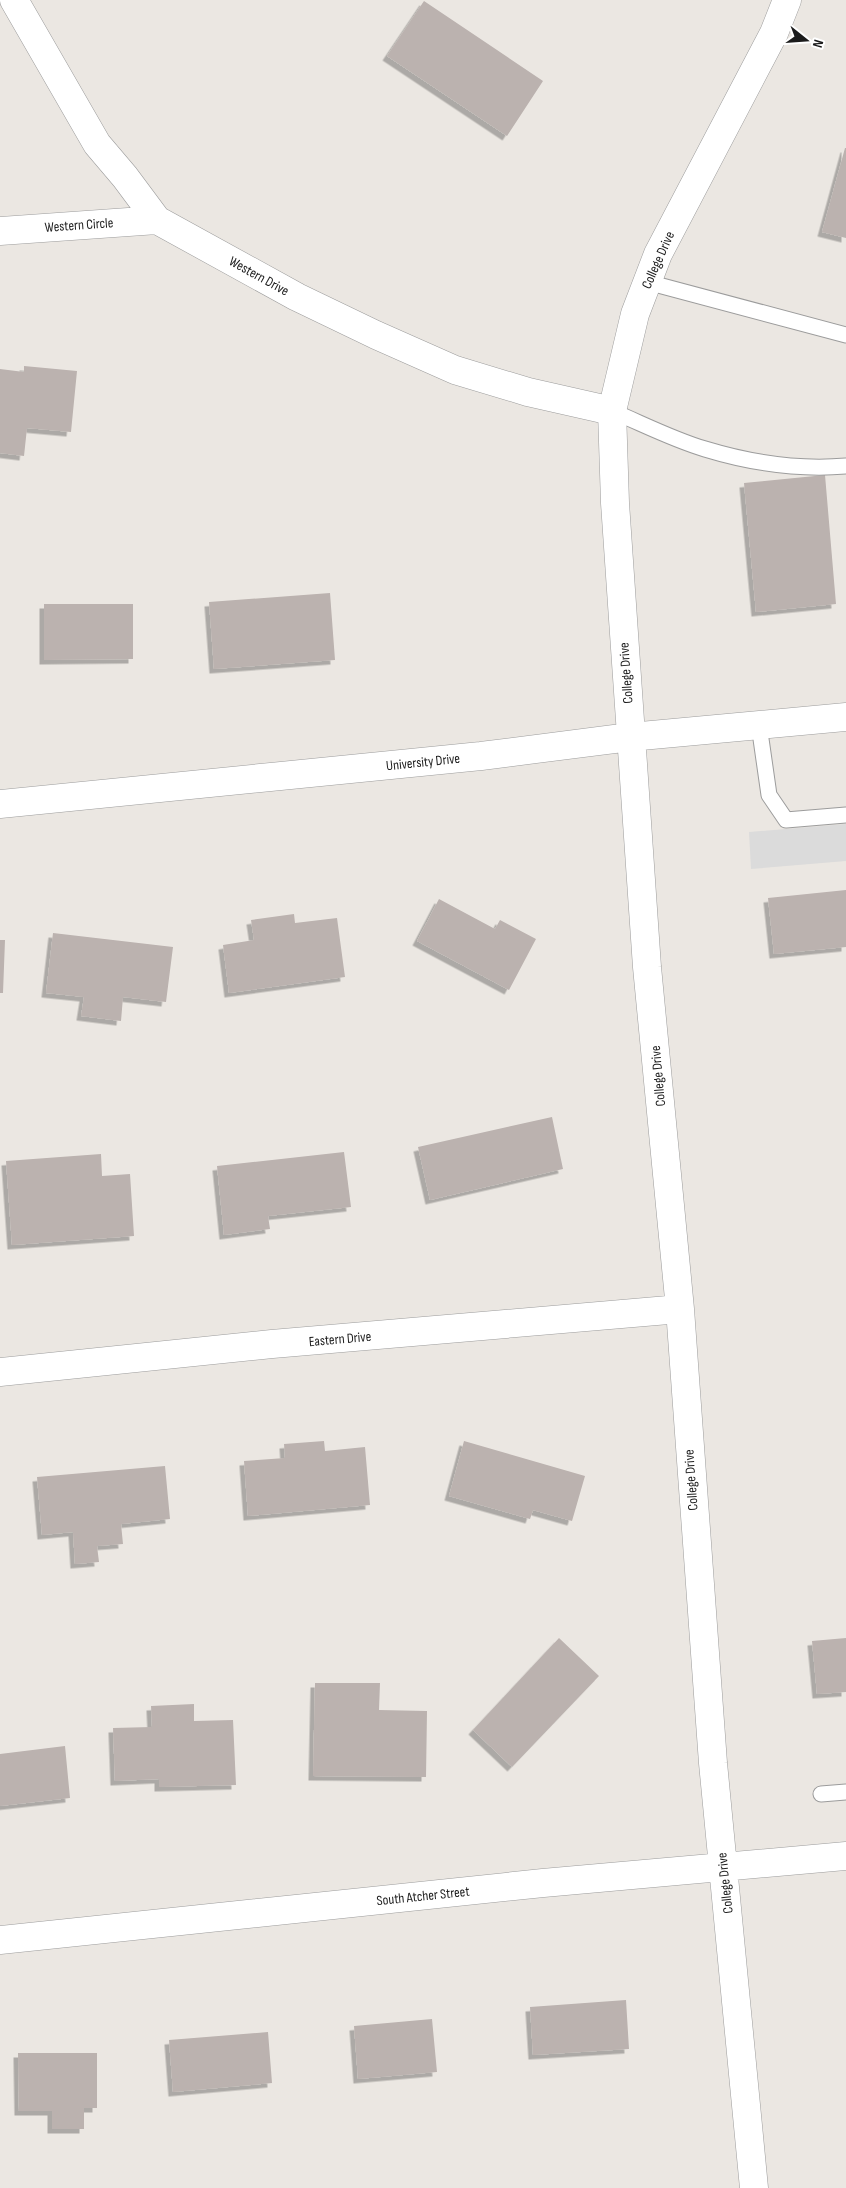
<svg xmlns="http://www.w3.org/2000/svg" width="846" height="2188" font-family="'Sofia Sans Condensed',sans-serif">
  <defs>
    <filter id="shadow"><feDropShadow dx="-4.5" dy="4.5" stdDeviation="0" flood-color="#0004"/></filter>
  </defs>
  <rect width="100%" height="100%" fill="#ebe7e2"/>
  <!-- parking -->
  <path fill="#dbdbdb" d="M846,824V861L751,869L749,832Z"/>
  <!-- building -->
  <path fill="#bbb2af" filter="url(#shadow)" d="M424,1L543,81L507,136L387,56Z
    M845,148H846V238L822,232Z
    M24,366L77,371L71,432L27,428L24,456L0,453V369L24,372Z
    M825,475L836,604L756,612L744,483Z
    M330,593L335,660L214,669L209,602Z
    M44,604H133V659L44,660Z
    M846,890V947L774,954L768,898Z
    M439,899L495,929L500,920L536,939L509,990L417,941Z
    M294,914L295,923L337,918L345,977L229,993L223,945L254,940L251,920Z
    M53,933L173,947L166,1002L123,997L121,1021L81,1016L84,997L46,993Z
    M0,940H5L3,993H0Z
    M552,1117L563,1169L430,1200L418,1147Z
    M344,1152L351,1207L268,1216L270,1229L224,1235L217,1166Z
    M101,1154L102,1176L130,1174L134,1236L12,1245L6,1161Z
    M324,1441L325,1451L365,1447L370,1505L248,1516L244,1461L285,1458L284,1444Z
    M464,1441L585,1476L572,1521L533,1510L530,1519L449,1496Z
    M165,1466L170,1519L121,1524L123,1544L97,1546L99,1562L75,1564L73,1532L42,1535L37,1477Z
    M559,1638L599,1676L512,1767L473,1730Z
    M846,1638V1692L817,1694L812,1641Z
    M315,1683H380L379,1710L427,1711L426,1777L313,1776Z
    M194,1704V1721L233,1720L236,1785L159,1787V1779L115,1781L113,1728L152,1727L151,1706Z
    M65,1746L70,1798L0,1806V1754Z
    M626,2000L629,2049L533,2055L530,2007Z
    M432,2019L437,2072L358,2079L354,2026Z
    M268,2032L272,2083L173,2092L169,2040Z
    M18,2053H97V2108H84V2129H52V2111H19Z"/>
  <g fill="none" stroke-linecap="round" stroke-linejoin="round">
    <!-- service casing -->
    <g stroke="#9c9c9c" stroke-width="17">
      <path id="service" d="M647,282L846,335
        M612,411C643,424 674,440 705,449C751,463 799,470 846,466
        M759,725L769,795L786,820L846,815
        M821,1794L846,1792"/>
    </g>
    <!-- minor casing -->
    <g stroke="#9c9c9c" stroke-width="29">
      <path id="minor" d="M14,0L97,144L125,177L157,220L297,297L376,335L455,370L528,392L612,411
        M0,231L157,220
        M0,804L481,756L630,737L846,717
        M0,1372L272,1344L680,1309
        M0,1940L543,1883L846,1856
        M754,2188L713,1763L680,1309L647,967L615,503L612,411L635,314L658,254L774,33L787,0"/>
    </g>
    <!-- service -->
    <use href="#service" stroke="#fff" stroke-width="15"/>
    <!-- minor -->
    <use href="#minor" stroke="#fff" stroke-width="28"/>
  </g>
  <g text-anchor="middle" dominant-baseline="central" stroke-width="4" stroke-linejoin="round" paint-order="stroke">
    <!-- street labels -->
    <g font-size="14" fill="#1b1b1b" stroke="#fff">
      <text transform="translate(79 225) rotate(-4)">Western Circle</text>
      <text transform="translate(658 260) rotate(-66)">College Drive</text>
      <text transform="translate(259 276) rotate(29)">Western Drive</text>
      <text transform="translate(626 673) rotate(-94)">College Drive</text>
      <text transform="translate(423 762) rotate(-6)">University Drive</text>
      <text transform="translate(658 1076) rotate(-95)">College Drive</text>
      <text transform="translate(340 1339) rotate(-5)">Eastern Drive</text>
      <text transform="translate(691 1480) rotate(-94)">College Drive</text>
      <text transform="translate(725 1883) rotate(-96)">College Drive</text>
      <text transform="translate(423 1896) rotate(-6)">South Atcher Street</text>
    </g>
  </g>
  <!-- north arrow -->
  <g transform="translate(806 40) rotate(107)" stroke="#ffffff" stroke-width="4" paint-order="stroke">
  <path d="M0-4L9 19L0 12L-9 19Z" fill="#1b1b1b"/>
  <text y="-8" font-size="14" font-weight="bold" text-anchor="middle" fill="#1b1b1b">N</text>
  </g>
</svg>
